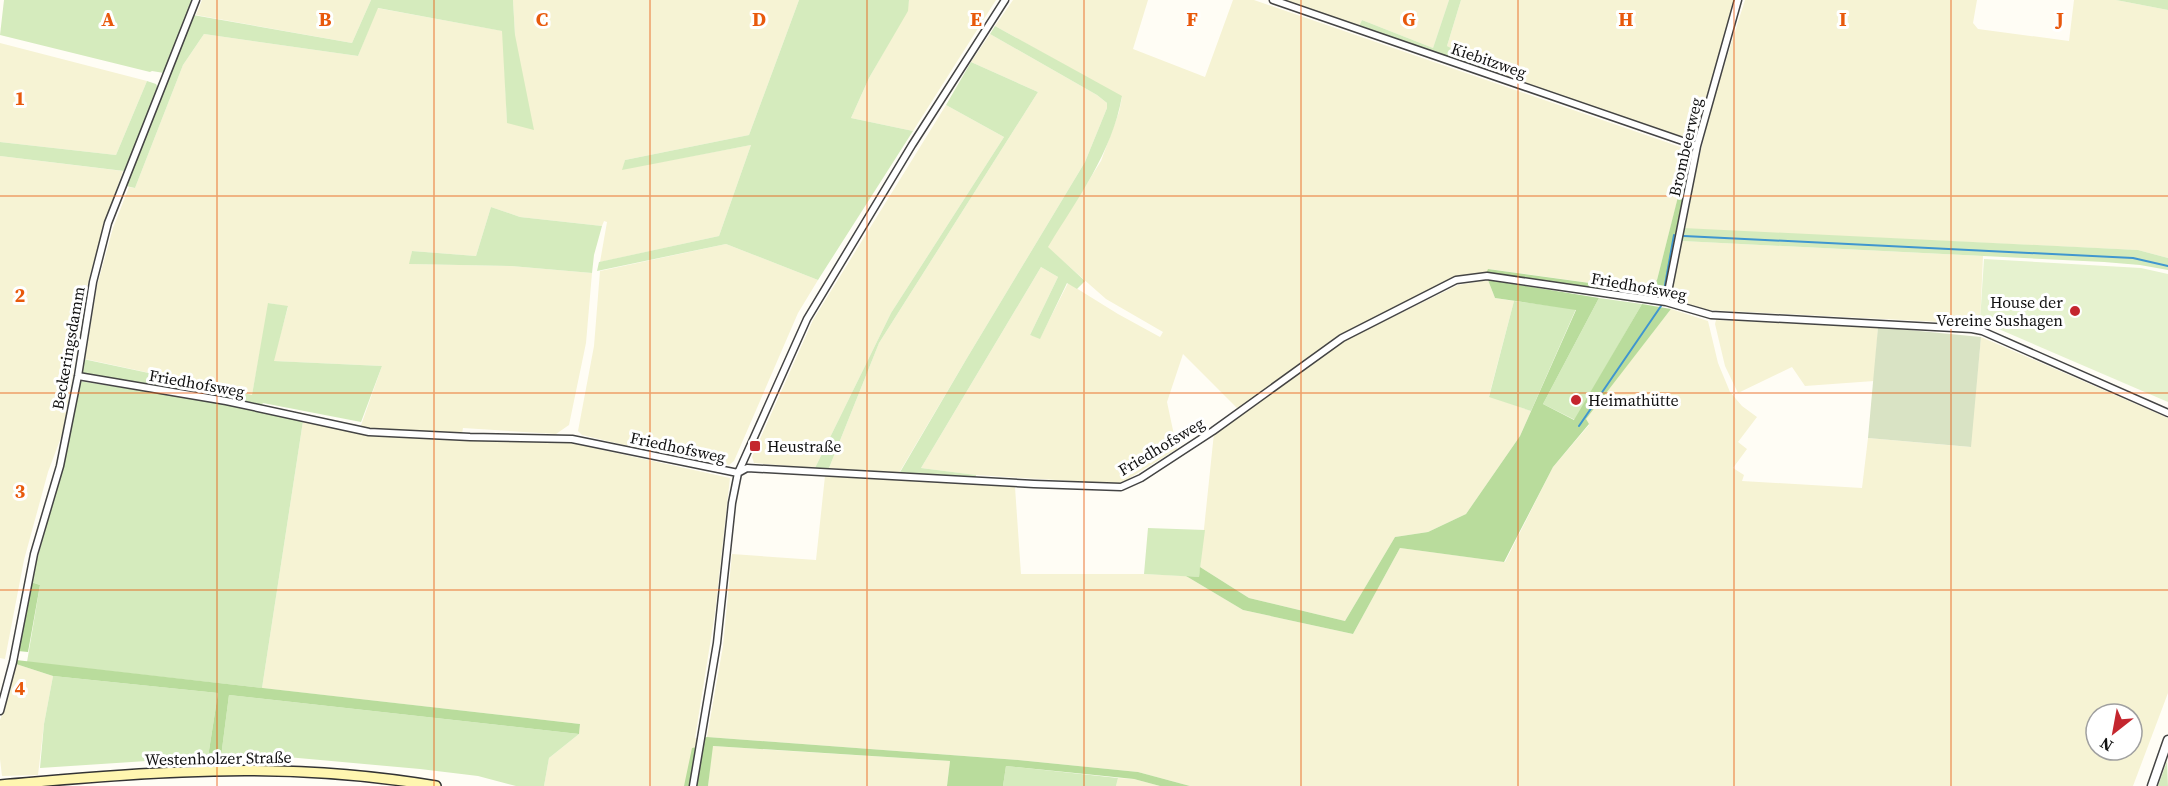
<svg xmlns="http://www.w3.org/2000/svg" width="2168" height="786" font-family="'Source Serif 4',serif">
  <rect width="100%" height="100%" fill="#fffdf5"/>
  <!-- farmland -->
  <path fill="#f6f3d4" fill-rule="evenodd" d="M202,0H371L352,43L196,15Z
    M513,0H799L749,135L625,160L623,169L751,145L719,236L600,262L607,222L604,221L602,226L520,217L491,207L476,256L412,251L410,264L511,266L592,273L586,343L569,425L556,434L463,428L462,434L360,428L382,366L273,361L288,307L269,303L252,395L85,359L97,286L113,228L129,187L135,188L183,65L204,34L358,56L377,8L503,31L507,123L515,35Z
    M909,0H996L913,131L851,118L869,78L907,11Z
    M1013,0H1148L1133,49L1205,77L1233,0H1254L1692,151L1687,174H1684L1657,280L1648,291L1489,269L1486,274L1456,278L1341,336L1238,409L1183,354L1167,402L1177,449L1120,484L976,475L921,468L1041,267L1058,277L1030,335L1040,338L1068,283L1118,314L1160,337L1163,332L1106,299L1047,247L1101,161L1119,112L1122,97L995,26Z
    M1285,0H1449L1433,48L1362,20L1359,26Z
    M1461,0H1734L1696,136L1687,140L1482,68L1484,64L1447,46Z
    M1745,0H1977L1973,23L1978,29L2069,41L2074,0H2116L2168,10V258L2138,250L1685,229L1696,171L1712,104Z
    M990,34L1097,95L1107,103V108L1085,162L967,358L899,473L829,468L879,343L1038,92L971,62Z
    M0,43L147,81L116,155L0,142Z
    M946,105L1004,137L891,313L815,468L754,463L752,457L813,320Z
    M0,156L123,171L104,224L88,283L63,432L48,472L24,560L5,659L0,658Z
    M1682,241L1983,256L1980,324L1709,310L1670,299Z
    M726,244L818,280L798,313L734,461L729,465L624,445L582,435L578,431L594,346L600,271Z
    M1488,280L1495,298L1514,301L1489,396L1531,411L1520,436L1466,514L1428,532L1395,537L1345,621L1249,598L1200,567L1214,433L1344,341L1458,285Z
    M1671,309L1708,321L1718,363L1730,392L1742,406L1757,417L1738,442L1747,449L1733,468L1744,475L1742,481L1862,488L1868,438L1970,447L1981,337L2168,418V693L2133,786H1190L1138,772L1018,760L707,737L723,646L732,554L816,560L825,476L1015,487L1021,574H1144L1186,576L1243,610L1353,634L1400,548L1505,562L1553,467L1589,425L1585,419ZM2096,714H2132V750H2096Z
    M1716,320L1878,327L1874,381L1805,386L1792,367L1738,393L1725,366L1715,324Z
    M303,421L369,436L571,443L730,478L715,613L695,738L698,739L697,747L684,786H544L549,758L579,734L580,724L262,688Z
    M16,664L53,676L44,724L38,775L2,776L0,759V720L8,699Z
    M712,746L950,761L947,786H708Z
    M1118,778L1134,779L1160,786H1116Z"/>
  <!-- green -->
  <path fill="#d5ebbd" d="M4,0H193L164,73L152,71L150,72L0,35Z
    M371,0H513L515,35L534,130L507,123L502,31L378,8L358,56L204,34L183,65L135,188L126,186L193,15L352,43Z
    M799,0H909L908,11L869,78L851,118L913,131L818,280L726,244L597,271L599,262L719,236L751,145L622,170L625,160L749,135Z
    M1449,0H1461L1447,46L1484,64L1481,69L1359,26L1362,20L1433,48Z
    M2116,0H2168V10Z
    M995,26L1122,96C1112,153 1077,199 1048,247L1085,281L1077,289L1067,283L1040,339L1030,335L1058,277L1041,267L921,468L976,475L975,479L899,474L967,358L1085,162L1107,108V103L1097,95L990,34Z
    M971,62L1038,92L879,343L829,468H815L891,313L1004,137L946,105Z
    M147,81L156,84L158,88L124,171L0,156V142L116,155Z
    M491,207L520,217L602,226L594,255L592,273L511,266L409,264L412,251L476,256Z
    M1683,228L2138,250L2168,258V270L2140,265L2104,262L1682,241Z
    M1599,298L1642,304L1575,420L1543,404Z
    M1514,301L1576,309L1531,411L1489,397Z
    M268,303L288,306L274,361L382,366L361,422L263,403L261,406L80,375L83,359L252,395Z
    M79,381L225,404L303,421L262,688L27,662L40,585L31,582L62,468Z
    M1148,528L1205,530L1199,577L1144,574Z
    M53,676L218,693L208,757L40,768L44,724Z
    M229,695L579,734L549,758L544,786H516L478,776L420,769L253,754L221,757Z
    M2167,761L2168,786H2158Z
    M1006,766L1118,778L1116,786H1003Z"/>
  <!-- forest -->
  <path fill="#b9dc9c" d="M1684,173L1690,174L1665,300L1486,274L1488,269L1648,291L1657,280Z
    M1488,280L1599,298L1543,404L1574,420L1642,304L1671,309L1586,419L1589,424L1553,467L1504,562L1400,548L1353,634L1243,610L1186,576L1199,577L1200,567L1249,598L1345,621L1395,537L1428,532L1466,514L1520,436L1576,310L1495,298Z
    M31,582L40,585L28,652L18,651Z
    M16,660L580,724L579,734L229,695L221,757H208L218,693L53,676L16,664Z
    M707,737L1018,760L1138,772L1190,786H1160L1134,779L1006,766L1003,786H947L950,761L713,746L708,786H684L692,748L702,746L703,738Z"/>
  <!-- cemetery -->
  <path fill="#d9e3c4" d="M1878,327L1981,337L1971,447L1868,438Z"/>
  <!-- pitch -->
  <path fill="#e6f2cf" d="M1984,259L2141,268L2168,274V402L1980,321Z"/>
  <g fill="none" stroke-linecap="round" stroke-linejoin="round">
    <!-- stream -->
    <path stroke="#3f96cf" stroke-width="2" d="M1684,236L2133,258L2168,266
      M1663,296L1674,235
      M1579,426L1661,306"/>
    <!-- minor casing -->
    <g stroke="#444" stroke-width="9">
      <path id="minor" d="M1273,0L1697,146
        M1666,302L1697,146L1738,0
        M78,376L226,401L369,432L470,437L572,439L738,473L747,468L1034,484L1121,487L1141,478L1213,431L1342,338L1456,280L1487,276L1666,302L1711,315L1972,329L1982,331L2168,413
        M0,711L13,662L34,554L60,466L78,376L93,282L108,223L196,0
        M693,786L717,643L732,503L738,473L807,319L912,145L1005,0"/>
    </g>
    <!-- tertiary casing -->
    <g stroke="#444" stroke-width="11">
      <path id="tertiary" d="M2152,786L2168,740"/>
    </g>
    <!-- secondary casing -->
    <g stroke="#333" stroke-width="12">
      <path id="secondary" d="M0,785C61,780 121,774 182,772C266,768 353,772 436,786"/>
    </g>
    <!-- minor -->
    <use href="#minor" stroke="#fff" stroke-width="6"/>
    <!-- tertiary -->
    <use href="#tertiary" stroke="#fff" stroke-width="8"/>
    <!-- secondary -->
    <use href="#secondary" stroke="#fff6b0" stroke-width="9"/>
  </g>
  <!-- grid -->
  <path fill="none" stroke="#e8590c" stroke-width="1.5" stroke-opacity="0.55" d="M217,0V786M434,0V786M650,0V786M867,0V786M1084,0V786M1301,0V786M1518,0V786M1734,0V786M1951,0V786M0,196H2168M0,393H2168M0,590H2168"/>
  <!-- markers -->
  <g fill="#c4262e" stroke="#fff" stroke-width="2">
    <circle cx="2075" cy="311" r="6"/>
    <circle cx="1576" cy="400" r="6"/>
    <rect x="749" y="440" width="12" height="12" rx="3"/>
  </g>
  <g text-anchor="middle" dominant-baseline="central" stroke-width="6" stroke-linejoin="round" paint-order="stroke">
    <!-- street labels -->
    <g font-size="16" fill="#111" stroke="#fff">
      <text transform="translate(1489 60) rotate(19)">Kiebitzweg</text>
      <text transform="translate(1685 147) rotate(-77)">Brombeerweg</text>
      <text transform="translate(1639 286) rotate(10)">Friedhofsweg</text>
      <text transform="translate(68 348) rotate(-80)">Beckeringsdamm</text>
      <text transform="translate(197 383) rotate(10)">Friedhofsweg</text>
      <text transform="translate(1161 446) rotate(-31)">Friedhofsweg</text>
      <text transform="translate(678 447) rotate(12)">Friedhofsweg</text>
      <text transform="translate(218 758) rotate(-1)">Westenholzer Straße</text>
    </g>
    <!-- poi labels -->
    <g font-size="16" fill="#111" stroke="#fff" text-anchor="start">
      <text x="2063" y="302" text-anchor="end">House der<tspan x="2063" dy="18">Vereine Sushagen</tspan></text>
      <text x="1588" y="400">Heimathütte</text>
      <text x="767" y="446">Heustraße</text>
    </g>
  </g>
  <g font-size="20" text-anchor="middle" font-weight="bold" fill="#e8590c" stroke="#fff" stroke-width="6" stroke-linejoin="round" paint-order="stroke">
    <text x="108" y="26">A</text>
    <text x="325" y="26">B</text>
    <text x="542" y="26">C</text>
    <text x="759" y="26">D</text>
    <text x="976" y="26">E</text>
    <text x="1192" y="26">F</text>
    <text x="1409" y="26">G</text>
    <text x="1626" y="26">H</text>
    <text x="1843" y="26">I</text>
    <text x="2060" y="26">J</text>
    <text x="20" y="105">1</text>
    <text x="20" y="302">2</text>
    <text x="20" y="498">3</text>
    <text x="20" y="695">4</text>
  </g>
  <!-- north arrow -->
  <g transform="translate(2114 732) rotate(211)"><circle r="28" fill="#ffffff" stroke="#a0a0a0" stroke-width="1.5"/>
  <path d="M0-4.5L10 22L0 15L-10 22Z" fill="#c4262e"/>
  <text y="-9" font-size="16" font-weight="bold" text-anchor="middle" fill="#111111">N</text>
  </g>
</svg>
